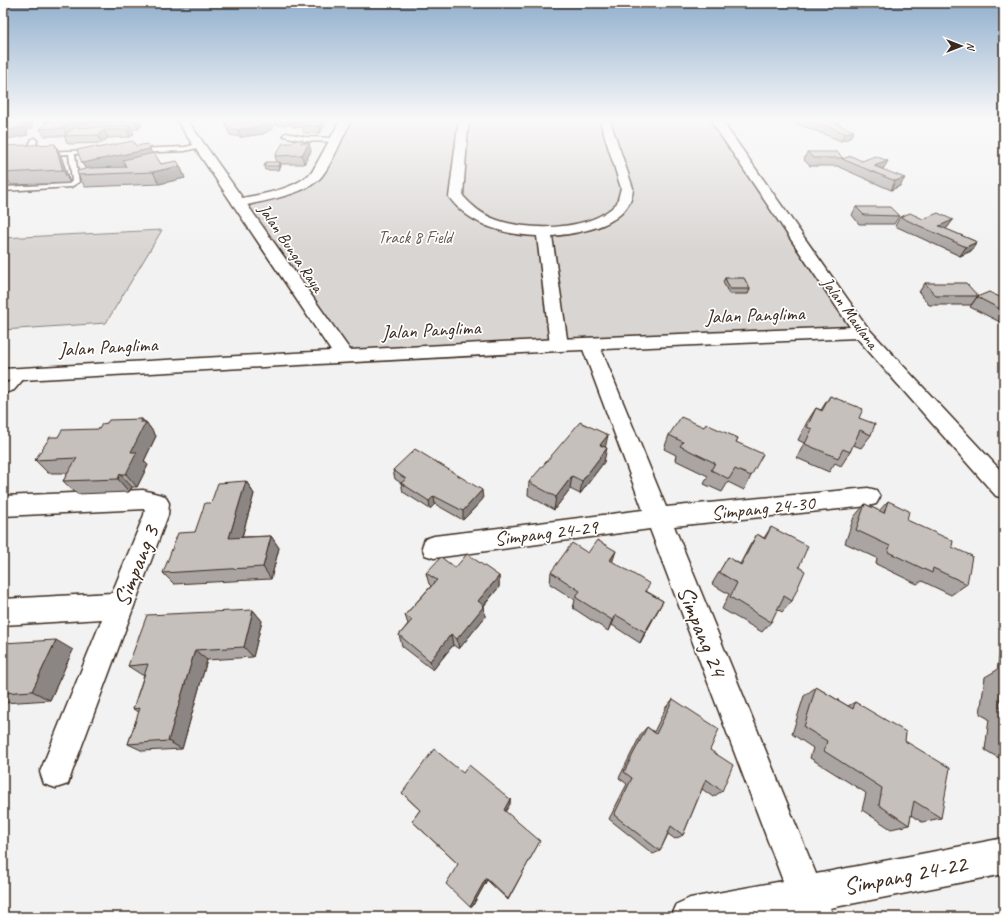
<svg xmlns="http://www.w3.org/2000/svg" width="1007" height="920" font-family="Caveat,sans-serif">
  <rect width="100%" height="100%" fill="#f3f2f2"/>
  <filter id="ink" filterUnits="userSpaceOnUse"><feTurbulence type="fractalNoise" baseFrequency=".025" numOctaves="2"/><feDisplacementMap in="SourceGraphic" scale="8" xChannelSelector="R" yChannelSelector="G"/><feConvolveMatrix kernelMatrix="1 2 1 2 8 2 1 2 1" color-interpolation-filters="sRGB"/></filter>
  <g filter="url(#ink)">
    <!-- green -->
    <path fill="#d8d5d2" stroke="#8a8078" d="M346,121H717L862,332L344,356L239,203L308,182Z
      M162,230L106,323L3,330V238Z"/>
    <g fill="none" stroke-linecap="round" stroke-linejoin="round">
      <!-- stream -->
      <path fill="#827770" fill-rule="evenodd" d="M1002,121H1004V123H1003Z"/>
      <!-- lane casing -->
      <g stroke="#3b2a1e" stroke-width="3">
        <path id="lane" d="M286,133L305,137L336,138L339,140L336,142L305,141L284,136L283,135Z
          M34,138L37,140L36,146L47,148V150L32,149L29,145L32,139Z
          M198,144L200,145V147L185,151L134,153L131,151L134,149L185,147Z
          M93,150L95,151V153L75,154L79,182L71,187L3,191V187L68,184L72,181L69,154L44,155L41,153L42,152Z
          M22,371L27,374L26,376L14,390L3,394V386C11,382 14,373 22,371Z"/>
      </g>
      <!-- street casing -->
      <g stroke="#3b2a1e" stroke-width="3">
        <path id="street" d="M340,121H351C342,138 333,162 322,176C307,195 262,201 239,207L234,206L232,203L234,200C259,194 293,191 312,172Z
          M460,121H471L468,126L463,196C471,205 480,213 492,218C525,232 591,232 617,203L621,188L600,121H610L633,188C632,225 581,233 552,236L568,345L565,349L559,351L553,349L550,345L537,236C505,235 469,225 449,197L458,126Z
          M590,338L596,340L599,344L666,507L868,488L876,490L880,497L876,504L868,506L674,526L816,874L1004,838V874L830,908L834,917H796L795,915L785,917H671L677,904L690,898L783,881L650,529L434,558L425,555L422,547L425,539L434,536L643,510L581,344L584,340Z
          M143,490L165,496L169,503L168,515L72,772L68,784L56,788L44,784L40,772L102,619L3,625V599L112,593L144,515L145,509L3,516V496Z"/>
      </g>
      <!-- secondary casing -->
      <g stroke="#3b2a1e" stroke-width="3">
        <path id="secondary" d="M177,121H188L350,350L559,339L850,327L711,121H722L868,328L1004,474V498L996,496L857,338L559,351L3,381V369L331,351Z"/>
      </g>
      <!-- lane -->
      <use href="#lane" fill="#fff" fill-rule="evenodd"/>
      <!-- street -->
      <use href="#street" fill="#fff" fill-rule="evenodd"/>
      <!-- secondary -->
      <use href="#secondary" fill="#fff" fill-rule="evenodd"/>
    </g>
    <!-- wall -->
    <path fill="#aaa5a3" stroke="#3b2a1e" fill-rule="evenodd" d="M45,121H140L142,125L139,129H131L134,134L130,137L108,138L102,143L68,144L64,136H65H45L40,129L45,125L44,122ZM81,124L83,127L77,128Z
      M226,121H271L272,126V129L263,134L241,137L230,135L225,122Z
      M274,121H326V122L320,133H304L302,127H293L292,125H275Z
      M772,121H839L838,125L850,138L841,141L798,124V123H773Z
      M304,143L311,151L304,164H280L281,166L279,170H265L264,166L277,162L275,156Z
      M3,146L61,156L70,183L11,185L3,173Z
      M136,146L152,154L161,164L180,166L185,178L159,184L85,187L78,175L86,169L82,163L97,148Z
      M807,152L843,158V159L862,161H888L883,169L900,186L891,190L839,167V166H810L804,160Z
      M856,207L899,216L894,224H859L852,215Z
      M900,217L923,219L953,220L947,228L946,229L977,242L971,251L960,256L895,226Z
      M725,278L750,289L748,294H729L723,282Z
      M925,283L978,296L971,305H929L919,292Z
      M977,297L1004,299V324L970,307Z
      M830,396L859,418L871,435L861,448L853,445L850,452L841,466L835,463L829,472L797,458L804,443L798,440L807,422L816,408L821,410Z
      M142,419L145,422H146L156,436L144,461L148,465L137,487H132L129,492L77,494L63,481L68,473H48L35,460L58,437L99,429L107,423Z
      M704,427L738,438L736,442L751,476L744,490L728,482L722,492L704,484L708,476L675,460L676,455L664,449L669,435Z
      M605,447L604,462L580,494L570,489L554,510L528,495L529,482Z
      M393,470L483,499L463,520L435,504L430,509L403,492L401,483L395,479Z
      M246,481L254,494L242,537L271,536L279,548L271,579L174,584L163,573L195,532L211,503Z
      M888,501L907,520L952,547L967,584L951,595L922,581L917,584L876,564L877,558L845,543L854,517L865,504L879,511Z
      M771,527L799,567L792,601L782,612L777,609L771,622L762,632L722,609L729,594L712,584L728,557L740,564L749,547L757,534L764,538Z
      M588,553L613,562L646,591L663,601L640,643L612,625L608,631L573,608L575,600L550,584L551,572Z
      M455,568L499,576V587L484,606L485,617L459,649L453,645L433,670L402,646L399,635L408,624L405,615L431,586L429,584L426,573Z
      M253,610L262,621L253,657L207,660L182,749L143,751L128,744L139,712L133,709L144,675H142L128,666Z
      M3,643L73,650L50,700L3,703Z
      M1004,650V761L985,750L989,719L980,714L985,677L997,670L1000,653Z
      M816,687L848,706L855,702L905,741L941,818L922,822L911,815L909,825L891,829L862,810L866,793L810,758L813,748L792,734L804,696Z
      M673,699L710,750L722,791L713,797L702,789L683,835L675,839L668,834L660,851L653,854L609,819L627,784L619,778L641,734L647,727L654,732L666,707Z
      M463,773L510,799V804L505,811L538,844L508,900L487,880L472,907H470L458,864L412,821L420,810L407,798L402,793Z"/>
    <!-- shaded-wall -->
    <path fill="#8b8684" stroke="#3b2a1e" d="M25,121H31L32,123L33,128L27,129L28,135L3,140V131L23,122Z
      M71,121H82L80,123L81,124L67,136L63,128Z
      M135,121H140L142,125L139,129Z
      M269,121H271L272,126V129L263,134L241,137L238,130Z
      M321,121H326V122L320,133L319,126Z
      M828,121H839L837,125Z
      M130,126L134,134L130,137L127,130Z
      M104,130L108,138L102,143L98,135Z
      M854,131L850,138L841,141L845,133Z
      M309,143L311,151L304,164L302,155Z
      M55,144L61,156L70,183L63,170Z
      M150,149L155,161L89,175L82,163Z
      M888,161L883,169L874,166Z
      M280,162L281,166L279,170L278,166Z
      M180,166L185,178L159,184L153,172Z
      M905,178L900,186L891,190L895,181Z
      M953,220L947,228L936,233L939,226Z
      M977,242L971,251L960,256L966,247Z
      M142,419L146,424V422L156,436L144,461L148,465L137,487L126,474L131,452L140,422Z
      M608,435L605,449L600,445Z
      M607,448L604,462L580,494L582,481Z
      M120,474L132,487L129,492L118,479Z
      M572,476L570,489L554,510L556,497Z
      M246,481L254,494L238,550L229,538Z
      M482,490L483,499L463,520V511Z
      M434,496L435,504L430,509L429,501Z
      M271,536L279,548L271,579L263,567Z
      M616,551L612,563L610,560Z
      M499,576V587L478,612V601Z
      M663,601L657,612L640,643L645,632Z
      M484,606L485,617L459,649L457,639Z
      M253,610L262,621L253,657L244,647Z
      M616,615L612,625L608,631L612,620Z
      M451,634L453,645L433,670L430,661Z
      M56,640L73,650L50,700L32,691Z
      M195,650L207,660L182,749L168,741Z
      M510,799V804L504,814V810Z
      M486,878L487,880L472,907H470Z"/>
    <!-- building -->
    <path fill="#c6c0bd" stroke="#3b2a1e" d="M3,121H25L23,122L24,127L3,131Z
      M45,121H71L63,128L40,129L48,122H44Z
      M82,121H125L80,123Z
      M226,121H269L261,126L238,130L227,127L225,122Z
      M293,121H305L304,123H292Z
      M305,121H321L319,126H302Z
      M814,121H829L854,131L845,133Z
      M130,126L127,130H104L98,135L64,136L74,128Z
      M295,140H303L301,143H309L302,155L275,156L283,143H293Z
      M133,141L136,146L147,144L150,149L82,163L77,150L96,146L97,148Z
      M55,144L63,170L3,173V146Z
      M807,152H837L843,158H813Z
      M154,153L161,164L177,161L180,166L153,172L78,175L77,171L89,168L126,167L123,160Z
      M851,156L862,161L875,156L888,161L874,166L905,178L895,181L842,159Z
      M266,162H280L278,166H264Z
      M856,207H890L899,216L864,215Z
      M910,213L923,219L938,213L953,220L939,226L977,242L966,247L900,217Z
      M725,278H744L750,289H730Z
      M925,283H966L978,296H936Z
      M989,292L1004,299V311L977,297Z
      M830,396L863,409L859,418L875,424L871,435L860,430L850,452L843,449L838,458L805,444L812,429L807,427L816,408L822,411Z
      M681,417L704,427L706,424L738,438L736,442L763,454L751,476L735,469L729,479L711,470L715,463L680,446L683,442L669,435Z
      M142,419L140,422H146L131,452H137L126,474H120L118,479L63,481L77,458L35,460L50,437H58L62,430L99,429L102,424L107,423L109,420Z
      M580,422L608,435L600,445L607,448L582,481L572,476L556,497L529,482Z
      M415,449L482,490L463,511L434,496L429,501L401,483L406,479L393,470Z
      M246,481L229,538L271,536L263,567L163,573L178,533L195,532L205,503H211L218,483Z
      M888,501L909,511L907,520L953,541L952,547L972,556L967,584L933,568L932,573L888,552L890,546L856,530L865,504L884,513Z
      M771,527L808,546L799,567L805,571L792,601L784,596L771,622L730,597L737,583L719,572L728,557L741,565L757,534L765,539Z
      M597,540L616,551L610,560L650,584L645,591L663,601L645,632L616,615L612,620L575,597L580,591L551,572L572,543L588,553Z
      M467,554L499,576L478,601L484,606L457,639L451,634L430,661L399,635L412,620L405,615L437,580L426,573L441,557L455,568Z
      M253,610L244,647L195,650L168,741L128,744L140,708L133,709L148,664L128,666L147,615Z
      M56,640L32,691L3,693V643Z
      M1004,667V708L999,706Z
      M816,687L853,709L855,702L906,732L905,741L950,768L941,818L914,801L909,825L879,805L882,788L824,751L827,741L804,727Z
      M673,699L719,729L710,750L733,765L722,791L706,779L683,835L671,826L660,851L614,815L632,778L624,772L647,727L656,734Z
      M434,749L463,773L469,765L510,799L504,810L540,841L508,899L486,878L470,907L446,884L458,864L412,821L420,810L402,793Z"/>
  </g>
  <!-- sky -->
  <linearGradient id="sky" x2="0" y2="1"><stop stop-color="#92b0ce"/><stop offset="0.48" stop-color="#faf9f9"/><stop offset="1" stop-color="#faf9f9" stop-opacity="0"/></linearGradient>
  <rect width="1007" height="250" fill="url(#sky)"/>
  <g text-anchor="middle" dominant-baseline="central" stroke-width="3.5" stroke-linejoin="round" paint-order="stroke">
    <!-- far-park labels -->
    <g font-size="17" fill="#62554b" stroke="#fff">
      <text x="415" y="237">Track 8 Field</text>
    </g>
    <!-- far-street labels -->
    <g font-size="17" fill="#3b2a1e" stroke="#fff">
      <text transform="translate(291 248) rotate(56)">Jalan Bunga Raya</text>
      <text transform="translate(850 313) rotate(54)">Jalan Maulana</text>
    </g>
    <!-- street labels -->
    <g font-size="20" fill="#3b2a1e" stroke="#fff">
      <text transform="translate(755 315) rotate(-2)">Jalan Panglima</text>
      <text transform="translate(431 330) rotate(-3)">Jalan Panglima</text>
      <text transform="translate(108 347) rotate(-3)">Jalan Panglima</text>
      <text transform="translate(763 508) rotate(-6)">Simpang 24-30</text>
      <text transform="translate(546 533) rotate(-7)">Simpang 24-29</text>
    </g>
    <!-- near-street labels -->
    <g font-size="24" fill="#3b2a1e" stroke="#fff">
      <text transform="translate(136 566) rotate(-68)">Simpang 3</text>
      <text transform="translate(702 631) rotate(68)">Simpang 24</text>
      <text transform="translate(905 875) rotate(-11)">Simpang 24-22</text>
    </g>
  </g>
  <!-- margin -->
  <rect width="1007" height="920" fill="none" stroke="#fff" stroke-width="16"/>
  <rect x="8" y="8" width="991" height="904" fill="none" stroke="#3b2a1e" stroke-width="1.5" filter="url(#ink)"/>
  <!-- north arrow -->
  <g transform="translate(961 46) rotate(90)" stroke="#ffffff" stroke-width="3" paint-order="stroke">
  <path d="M0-3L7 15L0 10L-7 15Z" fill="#3b2a1e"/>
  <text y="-6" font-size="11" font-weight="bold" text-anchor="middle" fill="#3b2a1e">N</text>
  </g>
</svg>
